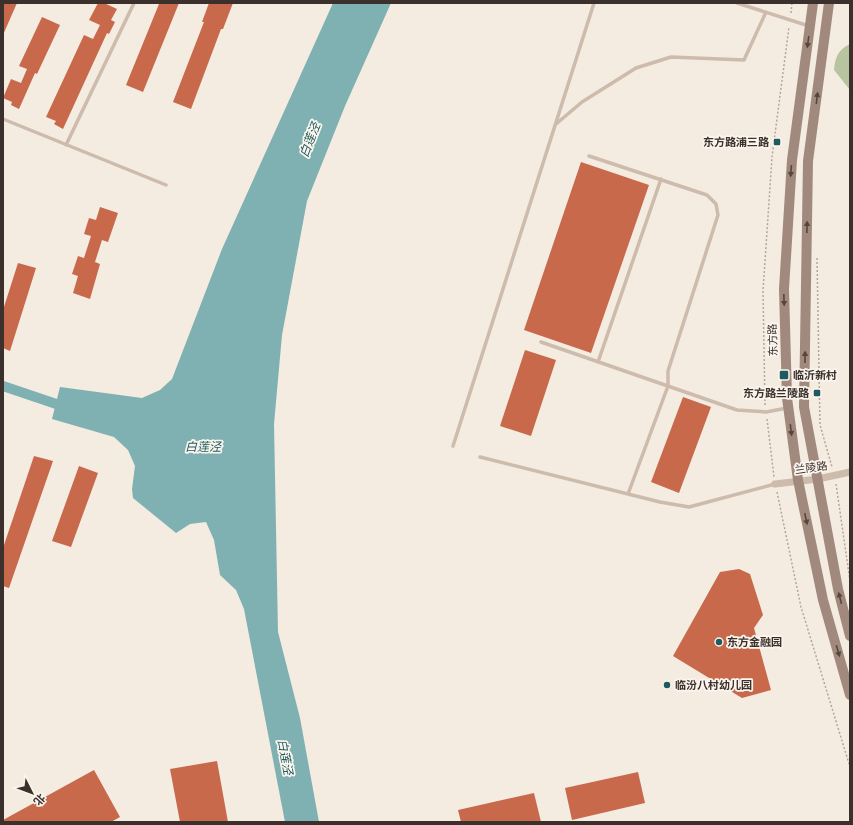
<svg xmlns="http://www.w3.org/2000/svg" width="853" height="825" font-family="'Nunito Sans','Noto Sans SC',sans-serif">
  <rect width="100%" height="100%" fill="#f4ebe1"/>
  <!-- green -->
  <path fill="#b8c4a0" d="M850,44V90L834,70C835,57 838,50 850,44Z"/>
  <!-- water -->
  <path fill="#7fb0b2" d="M333,3H391L345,106L307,201L282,335L274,424L278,632L300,718L319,822H285L244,609L236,590L220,575L214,540L206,522L190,524L176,533L133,498L132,489L135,466L128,450L114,437L52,419L60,387L142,398L160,390L172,379L222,249Z"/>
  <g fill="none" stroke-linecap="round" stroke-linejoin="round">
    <!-- canal -->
    <path stroke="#7fb0b2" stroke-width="10" d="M3,386L68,408"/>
  </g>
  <!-- building -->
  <path fill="#c8694b" d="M3,3H17L3,35Z
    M98,3H104L117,9L111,20L115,22L109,34L107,33L63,129L54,124L56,121L46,117L84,35L93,39L100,25L89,20Z
    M157,3H179L143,92L126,85L159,4Z
    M209,3H233L223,29H221L191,109L173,102L204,22H202Z
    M42,17L60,25L37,74L35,73L19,109L11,105L12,102L3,98L11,79L21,83L27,69L19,66Z
    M581,162L649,185L591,353L524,330Z
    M100,207L118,213L108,242L102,240L95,262L100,264L90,299L73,293L78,276L72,274L78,256L84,258L91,236L84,234L89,218L96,220Z
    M18,263L36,268L10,351L3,348V310Z
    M525,350L556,360L531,436L500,426Z
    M683,397L711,407L679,493L651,482Z
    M34,456L53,461L9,588L3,586V548Z
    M79,466L98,473L71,547L52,541Z
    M739,569L750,574L763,615L754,628L771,690L742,698L673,656L720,572Z
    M217,761L228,822H180L170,769Z
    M94,770L120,817L111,822H3V820Z
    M638,772L645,803L572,820L565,788Z
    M534,793L541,822H461L458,810Z"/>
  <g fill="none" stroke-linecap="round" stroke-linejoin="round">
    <!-- path -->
    <path stroke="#b9a596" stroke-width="1.5" stroke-dasharray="2 2" stroke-linecap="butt" d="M791,13L792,3
      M817,258L820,425L832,467
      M765,405L763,291L772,157L789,27
      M767,419L774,477
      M836,484L850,581
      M777,492L801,607L850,767"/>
    <!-- lane -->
    <path stroke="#cdbbac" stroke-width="3.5" d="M737,3L809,26
      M3,119L166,185
      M556,124L582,102L636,68L671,57L744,60L766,12
      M66,145L134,3
      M589,156L707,195L716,204L718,215L668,371V386L628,494
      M541,342L737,410L766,412L787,408
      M598,362L661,179
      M453,446L594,3
      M480,457L660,502L689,507L775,484"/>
    <!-- street -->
    <path stroke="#cdbbac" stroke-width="7" d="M775,484L818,479L850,472"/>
    <!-- secondary -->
    <path stroke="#a18a7d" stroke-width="10" d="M813,3L792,160L784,289L787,398L798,480L823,600L850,695
      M829,3L808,161L804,407L838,589L850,636"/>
  </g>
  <!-- one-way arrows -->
  <defs><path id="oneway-solid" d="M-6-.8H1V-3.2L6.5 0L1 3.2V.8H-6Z"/></defs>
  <g fill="#544640">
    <use href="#oneway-solid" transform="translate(808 42) rotate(98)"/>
    <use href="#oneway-solid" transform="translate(817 98) rotate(-83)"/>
    <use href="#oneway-solid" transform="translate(791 171) rotate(94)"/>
    <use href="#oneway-solid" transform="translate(807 227) rotate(-89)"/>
    <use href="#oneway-solid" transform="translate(784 300) rotate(88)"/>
    <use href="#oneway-solid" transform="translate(805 357) rotate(-89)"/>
    <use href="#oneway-solid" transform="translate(791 430) rotate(83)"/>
    <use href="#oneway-solid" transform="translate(806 519) rotate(78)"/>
    <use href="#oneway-solid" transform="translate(840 598) rotate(-104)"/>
    <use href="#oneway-solid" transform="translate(838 651) rotate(74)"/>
  </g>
  <!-- markers -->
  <g fill="#1f5a5e" stroke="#fbf5ee" stroke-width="1.5">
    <rect x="773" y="138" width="8" height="8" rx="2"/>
    <rect x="779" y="370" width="10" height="10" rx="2"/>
    <rect x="813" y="389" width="8" height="8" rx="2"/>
    <circle cx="719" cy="642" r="4"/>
    <circle cx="667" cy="685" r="4"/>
  </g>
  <g text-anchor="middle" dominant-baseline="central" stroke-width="3.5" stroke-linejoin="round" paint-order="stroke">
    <!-- poi labels -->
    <g font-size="11" font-weight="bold" fill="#3b302b" stroke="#fbf5ee" text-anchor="start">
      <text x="769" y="142" text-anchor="end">东方路浦三路</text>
      <text x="793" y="375">临沂新村</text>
      <text x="809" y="393" text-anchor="end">东方路兰陵路</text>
      <text x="727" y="642">东方金融园</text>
      <text x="675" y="685">临汾八村幼儿园</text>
    </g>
    <!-- street labels -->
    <g font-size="11" fill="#3b302b" stroke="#fbf5ee">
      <text transform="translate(773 340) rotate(-92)">东方路</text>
      <text transform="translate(811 468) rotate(-8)">兰陵路</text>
    </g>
    <!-- water labels -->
    <g font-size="12" font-style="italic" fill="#1f5a5e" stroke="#fbf5ee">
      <text transform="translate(310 140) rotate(-69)">白莲泾</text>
      <text x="203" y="447">白莲泾</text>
      <text transform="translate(285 757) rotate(79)">白莲泾</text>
    </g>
  </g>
  <!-- border -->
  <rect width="853" height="825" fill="none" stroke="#3b302b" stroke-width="8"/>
  <!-- north arrow -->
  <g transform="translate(32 793) rotate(132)" stroke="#fbf5ee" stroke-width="3" paint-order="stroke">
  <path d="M0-3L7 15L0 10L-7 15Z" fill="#3b302b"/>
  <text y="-6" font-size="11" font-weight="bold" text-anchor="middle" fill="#3b302b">北</text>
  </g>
</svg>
